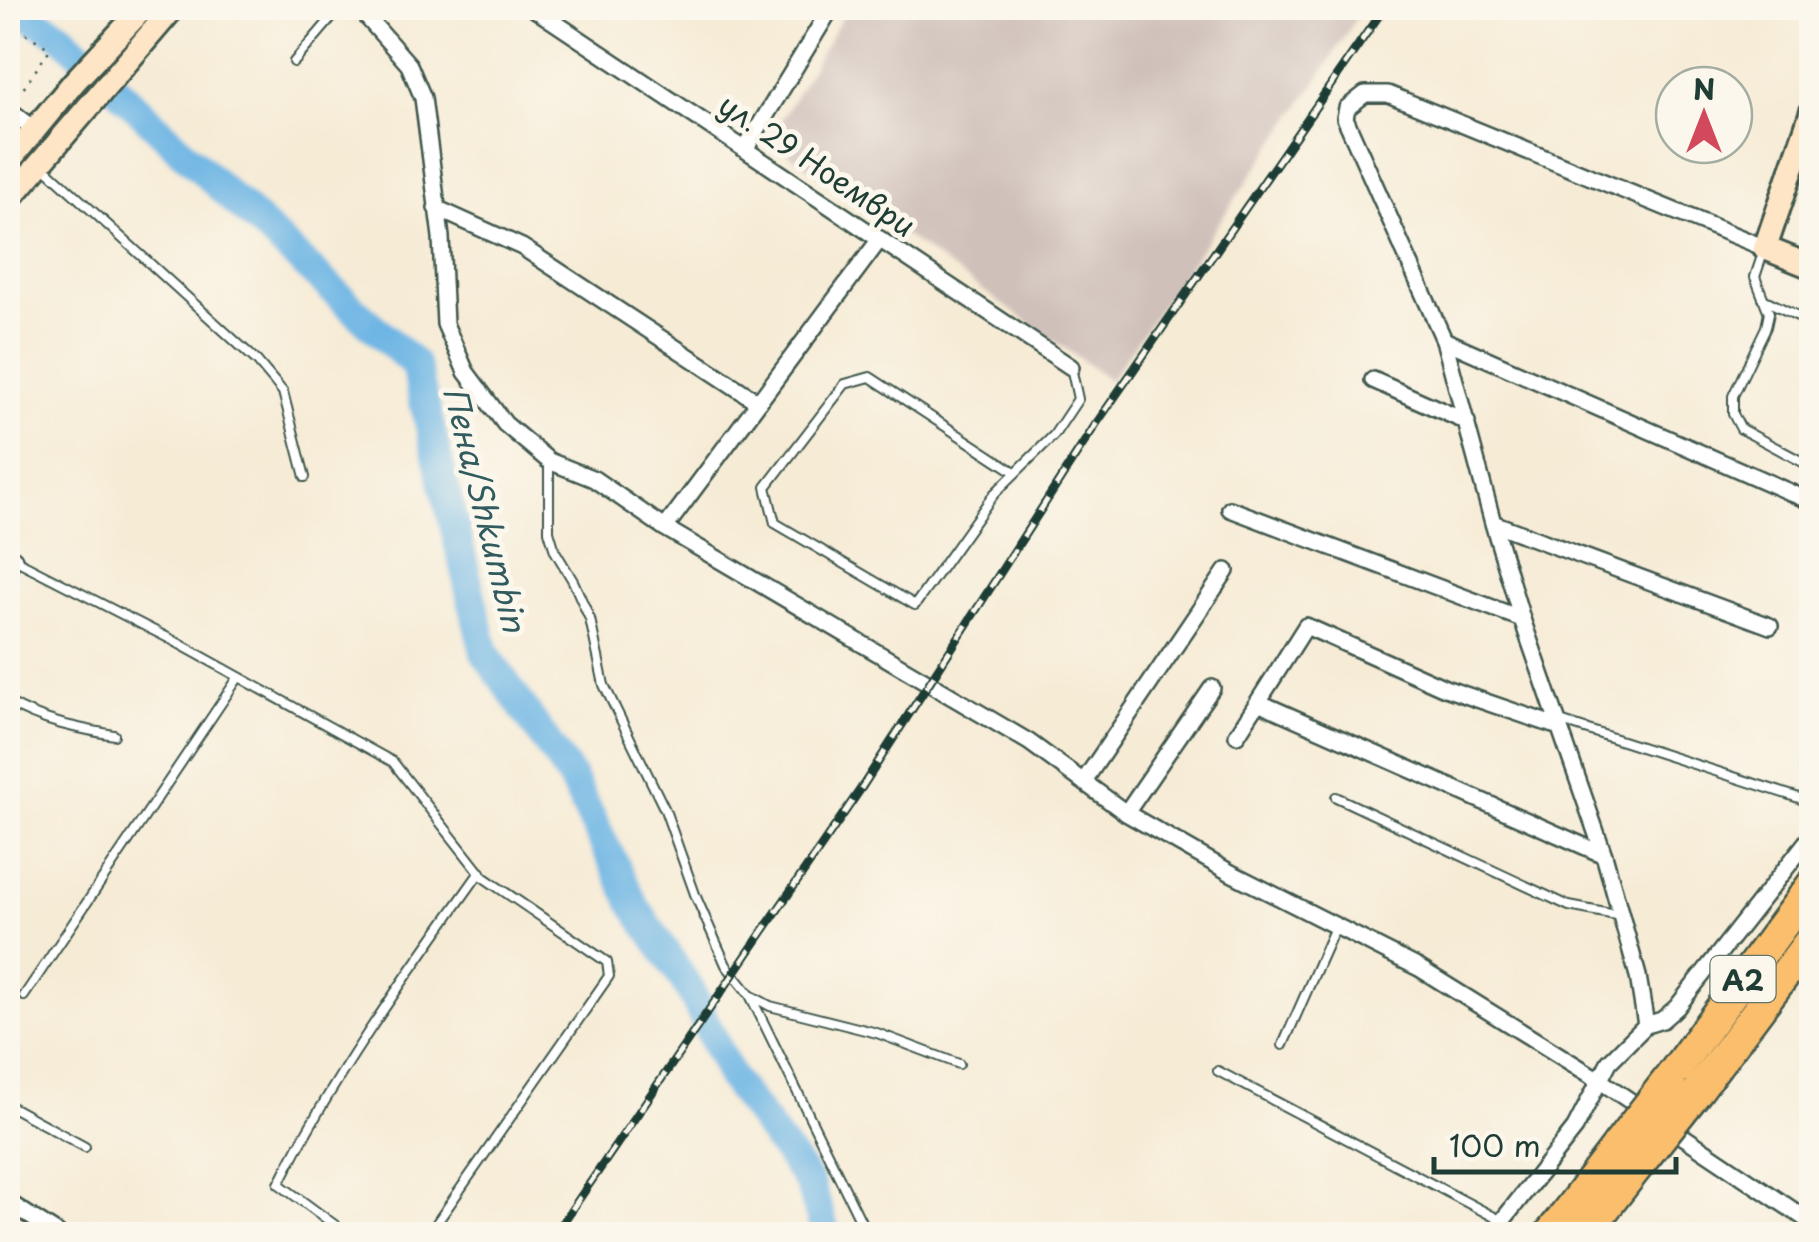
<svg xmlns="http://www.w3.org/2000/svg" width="1819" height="1242" font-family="'Playpen Sans',sans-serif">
  <rect width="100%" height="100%" fill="#fbf7ec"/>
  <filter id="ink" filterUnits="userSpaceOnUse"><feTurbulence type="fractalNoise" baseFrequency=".01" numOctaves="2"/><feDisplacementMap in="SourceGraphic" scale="20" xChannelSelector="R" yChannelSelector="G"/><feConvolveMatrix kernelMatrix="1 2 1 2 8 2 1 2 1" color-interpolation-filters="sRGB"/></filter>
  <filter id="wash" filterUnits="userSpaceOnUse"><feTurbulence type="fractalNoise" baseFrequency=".0048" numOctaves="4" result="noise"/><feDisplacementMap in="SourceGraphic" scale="40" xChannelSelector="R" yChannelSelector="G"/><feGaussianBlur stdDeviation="2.25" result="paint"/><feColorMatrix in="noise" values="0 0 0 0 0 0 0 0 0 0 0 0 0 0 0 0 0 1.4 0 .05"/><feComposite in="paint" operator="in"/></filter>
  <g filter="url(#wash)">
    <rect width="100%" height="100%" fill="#f6ebd5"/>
    <!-- industrial -->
    <path fill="#cfc0ba" d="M848,8H1362L1317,81L1110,380L769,140Z"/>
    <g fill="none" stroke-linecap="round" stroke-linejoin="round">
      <!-- river -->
      <path stroke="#6db5e4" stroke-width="30" d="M13,8L61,35L212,180L415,365L485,653L572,779L636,908L690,989L731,1078L809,1183L826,1234"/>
    </g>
  </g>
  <g filter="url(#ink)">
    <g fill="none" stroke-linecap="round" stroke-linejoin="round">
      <!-- lane casing -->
      <g stroke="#3f574c" stroke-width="12">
        <path id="lane" d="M1811,8H1812
          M209,9L210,8
          M294,62L340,8
          M43,166L257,361L283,392L305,477
          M1763,253L1755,277L1769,313L1766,327L1733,396V414L1741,429L1812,467
          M1763,299L1812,323
          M549,461V531L555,551L573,581L590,619L604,685L665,810L696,897L726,965L750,995L770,1006L877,1033L959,1064
          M1015,472L870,377L845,384L766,487L775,523L915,605L994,494L1054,435L1078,399L1071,367
          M14,559L176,642L393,762L483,877L607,962L609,976L429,1234
          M8,702C42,722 76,728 114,735
          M1560,721L1799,798L1812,805
          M1336,797L1569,906L1621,916
          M750,995L867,1234
          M24,996L238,678
          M1283,1045L1336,925
          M1218,1071L1502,1221
          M8,1105L85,1147
          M347,1234L279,1184C333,1076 410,970 480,872"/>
      </g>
      <!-- street casing -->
      <g stroke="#3f574c" stroke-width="20">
        <path id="street" d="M359,8L409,65L423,98L441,237L445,324L466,372L505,424L549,461L594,479L665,528L1029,742L1126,813L1231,873L1419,968L1599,1080L1812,1223
          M533,8L1071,367
          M8,109L34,129
          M746,148L831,8
          M436,208L522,247L758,402
          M1444,340L1812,502
          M1373,380L1467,422
          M1230,509L1522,619
          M1493,523L1770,626
          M665,528L880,239
          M8,555L14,559L8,568
          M1258,702L1604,855
          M1237,735L1306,626L1445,688L1559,727
          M1084,781L1226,571
          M1126,813L1212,688
          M1646,1025L1638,976L1604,855L1522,619L1493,523L1444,340L1345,118L1347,108L1365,94H1388L1765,248
          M8,1202L58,1234
          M1492,1234L1575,1128L1609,1062L1646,1025L1662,1020L1677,1007L1812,835"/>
      </g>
      <!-- secondary casing -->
      <g stroke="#3f574c" stroke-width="28">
        <path id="secondary" d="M1812,111L1765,248L1812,267
          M8,162L74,82L143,8
          M8,201L173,8"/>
      </g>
      <!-- highway casing -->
      <g stroke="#3f574c" stroke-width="35">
        <path id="highway" d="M1674,1072L1812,885
          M1695,1094L1812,938
          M1550,1234L1617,1146
          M1585,1234L1641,1162"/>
      </g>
      <!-- path -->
      <path stroke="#3f574c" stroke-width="2.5" stroke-dasharray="2.5 8" stroke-linecap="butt" d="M8,22L50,49L17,98"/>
      <!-- lane -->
      <use href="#lane" stroke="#fff" stroke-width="8"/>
      <!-- street -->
      <use href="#street" stroke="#fff" stroke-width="15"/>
      <!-- secondary -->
      <use href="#secondary" stroke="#fde5c5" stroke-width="22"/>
      <!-- highway -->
      <use href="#highway" stroke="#fabe6d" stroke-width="30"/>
      <!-- rail casing -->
      <g stroke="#1f3d34" stroke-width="9">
        <path id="rail" d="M555,1234L862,787L1096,424L1384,8"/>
      </g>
      <!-- rail -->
      <use href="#rail" stroke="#fbf7ec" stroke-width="5" stroke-dasharray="15" stroke-linecap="butt"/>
      <!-- highway-bridge casing -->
      <g stroke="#3f574c" stroke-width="35" stroke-linecap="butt">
        <path id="highway-bridge" d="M1617,1146L1674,1072
          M1641,1162L1695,1094"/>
      </g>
      <!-- highway-bridge -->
      <use href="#highway-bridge" stroke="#fabe6d" stroke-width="30"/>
    </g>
  </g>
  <g text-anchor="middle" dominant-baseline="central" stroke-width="10" stroke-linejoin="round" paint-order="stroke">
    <!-- shield labels -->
    <rect fill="#fbf7ec" stroke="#61756b" stroke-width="2.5" x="1710.5" y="956" width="65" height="46" rx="8"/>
    <g font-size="28" font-weight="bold" fill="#1f3d34">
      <text x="1743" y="979">A2</text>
    </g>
    <!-- street labels -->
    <g font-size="30" fill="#1f3d34" stroke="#fbf7ec">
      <text transform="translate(818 164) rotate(34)">ул. 29 Ноември</text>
    </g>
    <!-- water labels -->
    <g font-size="32" font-style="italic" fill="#325b60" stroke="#fbf7ec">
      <text transform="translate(486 509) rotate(76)">Пена/Shkumbin</text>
    </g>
  </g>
  <!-- margin -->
  <rect width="1819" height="1242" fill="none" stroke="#fbf7ec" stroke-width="40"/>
  <!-- north arrow -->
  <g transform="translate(1704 115)"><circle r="48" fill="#fbf7ec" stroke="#a3ada2" stroke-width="2.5"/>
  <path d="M0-8L18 38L0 25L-18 38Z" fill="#d1495b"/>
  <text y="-15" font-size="28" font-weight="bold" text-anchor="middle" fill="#1f3d34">N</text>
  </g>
  <!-- scale -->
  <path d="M1434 1157v15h242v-15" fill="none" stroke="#1f3d34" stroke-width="5"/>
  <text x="1449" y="1157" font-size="30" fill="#1f3d34" stroke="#fbf7ec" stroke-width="8" paint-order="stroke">100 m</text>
</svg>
